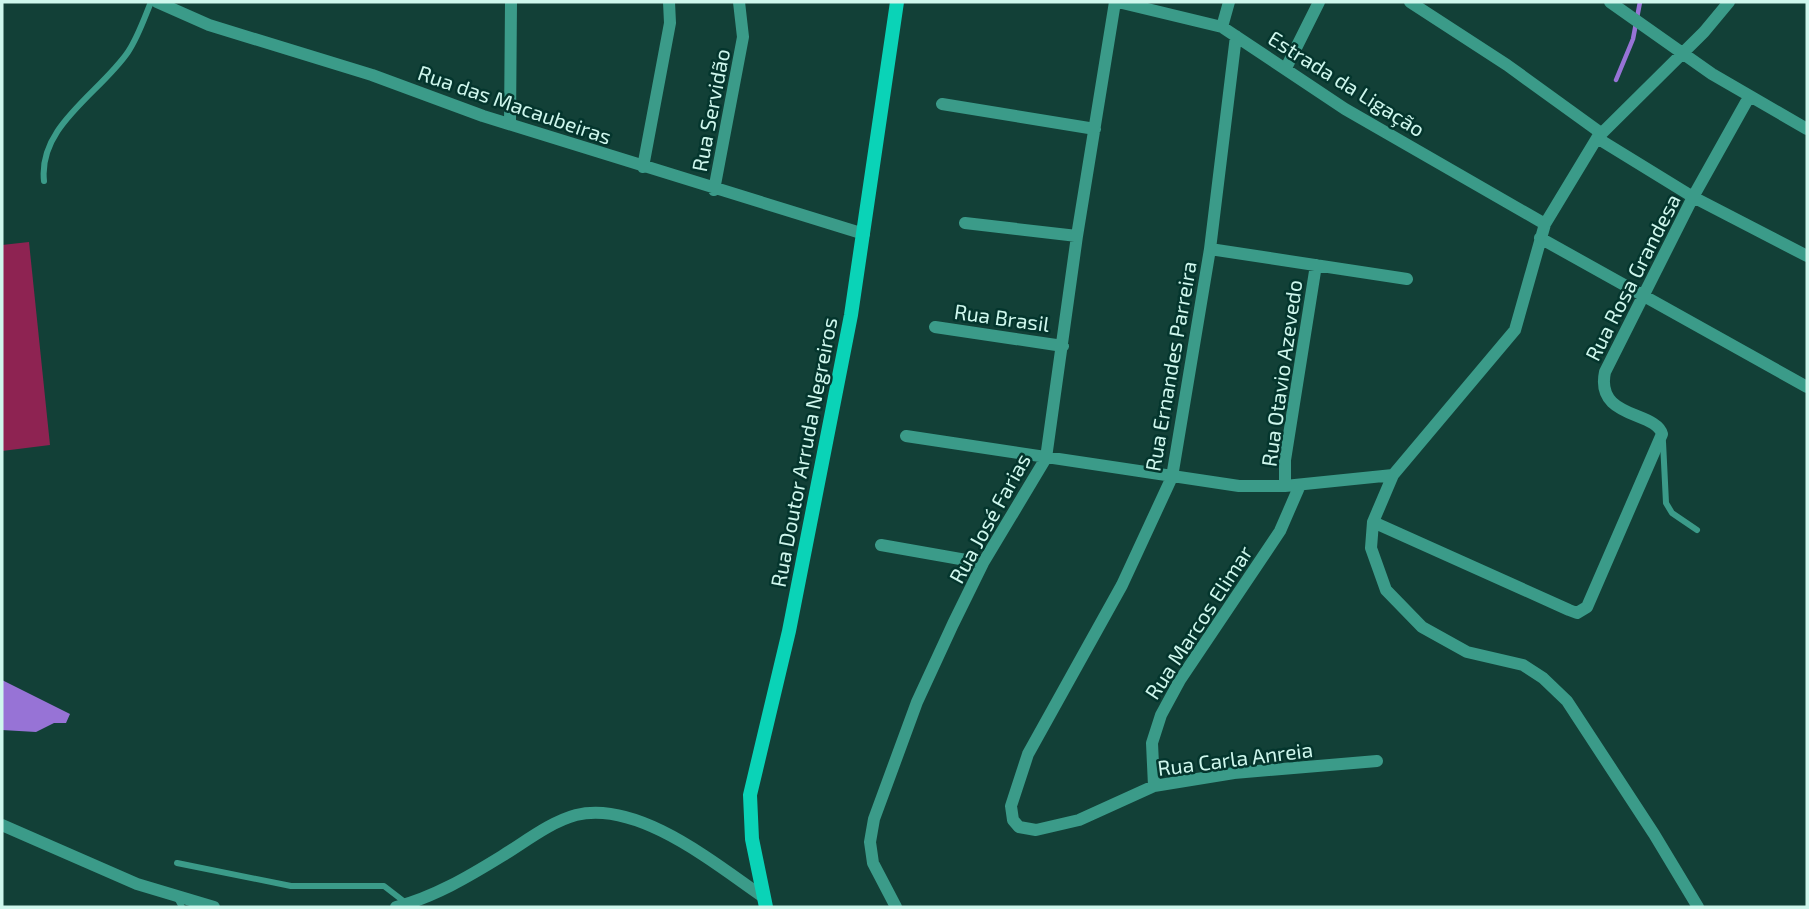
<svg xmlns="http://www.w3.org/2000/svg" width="1809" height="909" font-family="'Exo 2',sans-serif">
  <rect width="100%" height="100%" fill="#124037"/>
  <!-- green -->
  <path fill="#8e2352" d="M29,242L50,445L2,451V245Z"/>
  <!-- water -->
  <path fill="#9773d6" d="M2,680L70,714L66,723H54L36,732L2,730Z"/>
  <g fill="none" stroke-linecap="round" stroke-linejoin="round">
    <!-- stream -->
    <path stroke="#9773d6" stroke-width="4.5" d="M1616,80L1633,39L1640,2"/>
    <!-- lane -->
    <path stroke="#3b9b89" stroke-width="6" d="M44,181C38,126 100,93 128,52C138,37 144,19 151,2
      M1663,442L1666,503L1672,513L1697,530
      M177,863L291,886H384L406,903
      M177,898L182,907"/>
    <!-- street -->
    <path stroke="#3b9b89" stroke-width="12" d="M157,2L209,25L372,75L483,116L864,234
      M1118,2L1222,27L1345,109L1545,224
      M1410,2L1507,65L1601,133
      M1610,2L1712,74L1807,129
      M1222,27L1229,2
      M1236,36L1210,249L1172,477L1122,585L1028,754L1011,806L1013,820L1019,827L1036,830L1079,820L1154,786L1234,773L1377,761
      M1286,68L1319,2
      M942,104L1095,129
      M510,124L511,2
      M1597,138L1693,197L1807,256
      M643,167L670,23L669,2
      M714,190L743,37L739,2
      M965,223L1077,236
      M1540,238L1807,387
      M1210,249L1407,279
      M935,327L1063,346
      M906,436L1239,486H1285L1393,475
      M1285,486V460L1316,265
      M1373,522L1569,610L1577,613L1587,607L1662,434C1656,411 1595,419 1605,372L1693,197L1749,97
      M881,545L983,563
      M1154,786L1152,743L1161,715L1180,680L1280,531L1300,485
      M2,825L137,884L214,907
      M396,907C434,897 468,877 502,856C525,842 550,822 576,815C638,800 714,863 762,896
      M896,907L873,863L870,842L874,819L917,702L953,624L983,563L1046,458L1077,236L1115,2
      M1698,907L1654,834L1567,701L1543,678L1523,665L1467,652L1422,627L1386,590L1371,548L1373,522L1393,475L1515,330L1545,224L1597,138L1704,32L1729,2"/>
    <!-- secondary -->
    <path stroke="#0ad3b7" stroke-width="14" d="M766,907L752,839L750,795L789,631L851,315L897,2"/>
  </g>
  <g text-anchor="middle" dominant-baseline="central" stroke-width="5" stroke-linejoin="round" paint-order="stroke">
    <!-- street labels -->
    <g font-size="21" fill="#cff7ed" stroke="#04352d">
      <text transform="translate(1347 83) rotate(32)">Estrada da Ligação</text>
      <text transform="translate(515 104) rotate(19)">Rua das Macaubeiras</text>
      <text transform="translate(710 110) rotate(-79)">Rua Servidão</text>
      <text transform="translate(1632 277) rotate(-63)">Rua Rosa Grandesa</text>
      <text transform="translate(1002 317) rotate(8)">Rua Brasil</text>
      <text transform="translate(1170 366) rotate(-80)">Rua Ernandes Parreira</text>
      <text transform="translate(1281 373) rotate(-82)">Rua Otavio Azevedo</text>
      <text transform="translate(803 452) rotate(-79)">Rua Doutor Arruda Negreiros</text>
      <text transform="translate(989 518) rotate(-61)">Rua José Farias</text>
      <text transform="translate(1198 622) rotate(-57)">Rua Marcos Elimar</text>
      <text transform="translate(1235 758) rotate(-7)">Rua Carla Anreia</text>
    </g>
  </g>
  <!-- border -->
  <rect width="1809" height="909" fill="none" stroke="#cff7ed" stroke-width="7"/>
</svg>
